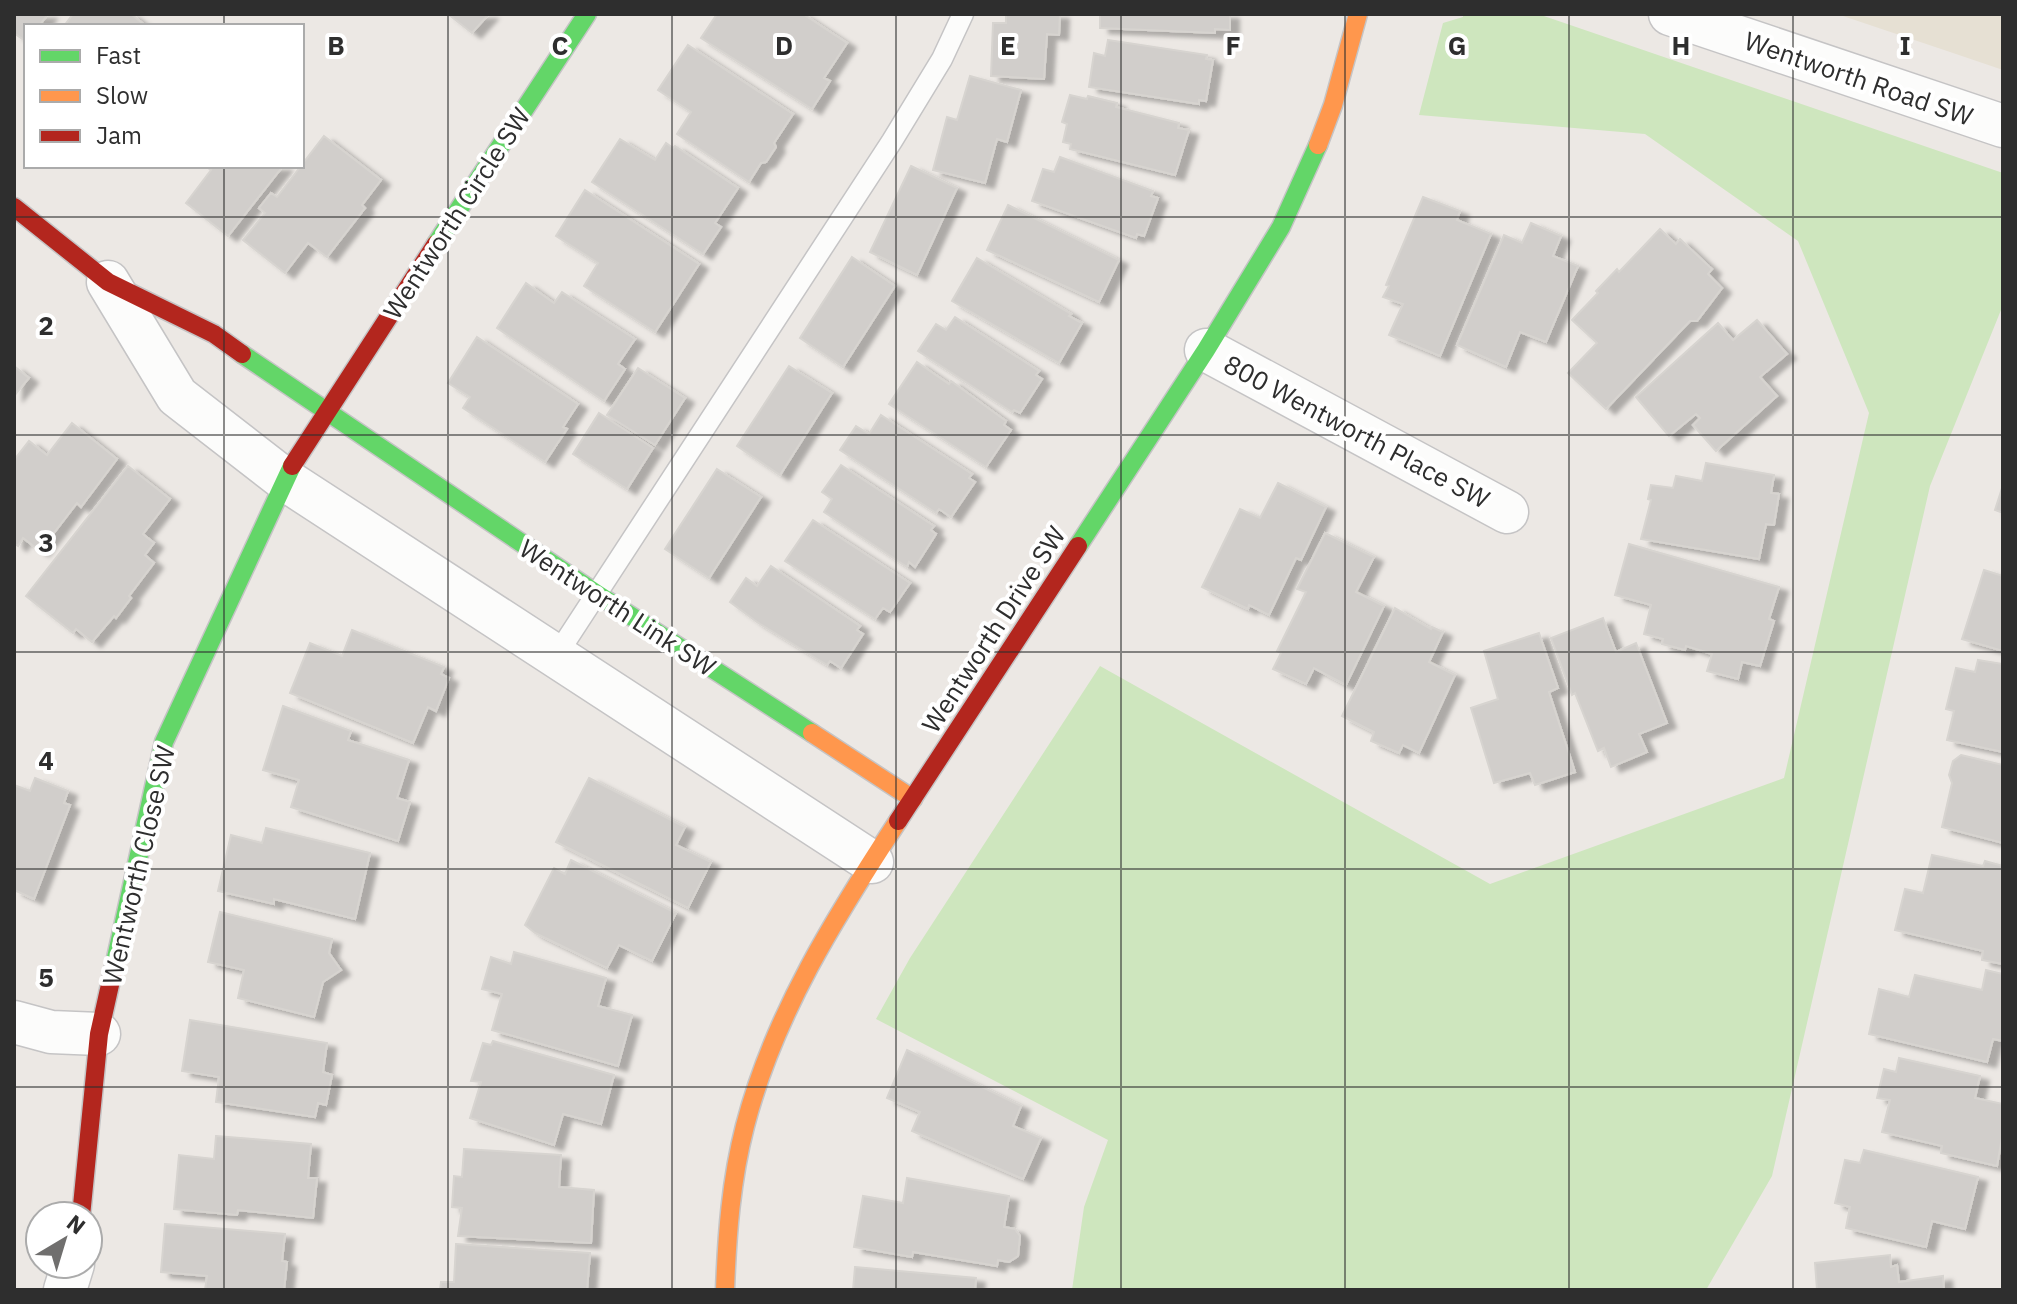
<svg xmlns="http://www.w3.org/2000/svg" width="2017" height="1304" font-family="'IBM Plex Sans',sans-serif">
  <defs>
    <filter id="shadow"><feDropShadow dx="9" dy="5" stdDeviation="2" flood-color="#0004"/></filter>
  </defs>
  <rect width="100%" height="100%" fill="#ece8e4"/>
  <!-- education -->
  <path fill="#e6e0d3" d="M1837,14H2003V70L1953,53Z"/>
  <!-- green -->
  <path fill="#cee6be" d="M1463,14H1538L2003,173V305L1930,486L1772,1176L1706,1290H1072L1084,1207L1108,1140L876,1019L910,958L1100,666L1490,884L1784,778L1869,413L1798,241L1645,134L1419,115L1443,23L1463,17Z"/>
  <!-- building -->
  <path fill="#d1cecb" stroke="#d7d4d0" stroke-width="2" filter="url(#shadow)" d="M14,14H48L39,26H26L25,41L14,33Z
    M73,14H131L146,26H64Z
    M448,14H489L472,33Z
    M717,14H803L847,43L824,78L830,81L812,109L701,38Z
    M1006,14H1060L1059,35L1047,34L1044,79L991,76L993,23H1006Z
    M1100,14H1230V30L1215,29V33L1100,28Z
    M1108,40L1207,55L1206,59L1213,60L1206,101L1199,100V104L1089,87L1094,53L1105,56Z
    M688,45L793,114L774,143L776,147L766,162L761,163L749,182L677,134L691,112L658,90Z
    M970,76L1021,90L1007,142L997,139L985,183L933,170L947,117L957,120Z
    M1070,95L1087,99L1088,96L1117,103L1116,107L1179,123L1178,128L1189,130L1175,175L1070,149L1071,144L1063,142L1067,124L1062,122Z
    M324,136L381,180L362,205L365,208L327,257L308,243L285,273L243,240L265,213L259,208L271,193L277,197Z
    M620,139L655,160L666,143L673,148L675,146L738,188L715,223L721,227L703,254L592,182Z
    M1060,157L1153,191L1151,196L1158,198L1144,236L1137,234L1136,238L1032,201L1043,169L1054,172Z
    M205,166H283L228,236L186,203L211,170Z
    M911,166L957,188L917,275L870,252Z
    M585,190L699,264L655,332L584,286L598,263L556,236Z
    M1423,197L1460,211L1457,220L1491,234L1440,356L1389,335L1403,304L1383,297L1389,286L1386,285Z
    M1008,205L1119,260L1099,302L987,250Z
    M1531,223L1561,236L1553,256L1578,266L1546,342L1520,332L1506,367L1457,345L1504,235L1522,243Z
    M1660,229L1676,244L1680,239L1712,269L1708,274L1722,288L1697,321H1690L1606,409L1568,373L1597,343L1572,320L1598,293L1596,291L1617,269L1619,272Z
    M852,257L895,286L843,367L800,338Z
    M977,258L1071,314L1069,316L1082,323L1059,363L952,301Z
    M526,283L554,303L562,292L635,339L618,364L625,369L604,401L497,328Z
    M955,317L1039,371L1036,375L1042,379L1020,413L1014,410L1012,412L918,351L936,324L946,330Z
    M1757,320L1787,354L1760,377L1777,396L1716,451L1693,425L1700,418L1696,414L1669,436L1636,397L1718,323L1733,340Z
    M477,337L578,404L563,427L567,429L545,462L463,408L470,397L448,383Z
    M917,362L949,384L951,381L1006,421L1004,425L1011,430L986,467L889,404Z
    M14,366L29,378L14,396Z
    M789,366L832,393L780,475L737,446Z
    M638,368L685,398L655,445L607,415Z
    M599,413L653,448L627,489L573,454Z
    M881,415L972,474L969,478L975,482L951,517L939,509L936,513L840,450L856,426L869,434Z
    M72,423L117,459L81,507L77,503L40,551L23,538L18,546L14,543V460L29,441L47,455Z
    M1706,463L1774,475L1771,493L1779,494L1774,525L1766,524L1759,559L1641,539L1651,500L1648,499L1651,485L1673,488L1676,476L1702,481Z
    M841,465L934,526L931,530L936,534L915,567L909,562L907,567L824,512L832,499L822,492Z
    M128,466L170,499L143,534L154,543L145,555L154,563L129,596L131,598L116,618L114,616L92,642L76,629L73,633L26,596Z
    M717,469L761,497L709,578L665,549Z
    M1278,483L1326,507L1301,560L1296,558L1269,615L1249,605L1248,609L1202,587L1240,509L1260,518Z
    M2003,485V513L1995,510Z
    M813,520L910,583L890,612L883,608L875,619L785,561Z
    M1325,533L1374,557L1356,592L1384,606L1346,685L1314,668L1306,684L1273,669L1281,653L1277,651L1306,592L1297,589Z
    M1629,544L1779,587L1769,619L1774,621L1760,666L1742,662L1738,679L1707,671L1712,654L1686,646L1685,650L1662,644L1663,639L1644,634L1651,605L1615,595Z
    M771,566L860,626L857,630L863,634L841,668L830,661L827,665L757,622L730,602L746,578L757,586Z
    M1984,570L2003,576V651L1962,639Z
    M1395,608L1431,629L1432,627L1443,632L1429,662L1455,675L1419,753L1403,745L1399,753L1371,741L1374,732L1342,716Z
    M1603,618L1616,652L1636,643L1667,723L1639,734L1647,752L1611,767L1604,748L1598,751L1575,693L1572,695L1551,638Z
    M352,630L444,667L441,674L449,678L436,711L428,707L413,743L290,693L310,643L342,656Z
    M1539,633L1558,688L1549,692L1575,772L1535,785L1530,773L1494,783L1471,708L1498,699L1484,651Z
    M1978,660L2003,664V752L1947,740L1954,711L1946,709L1956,668L1975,672Z
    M283,706L351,731L348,740L409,760L397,798L410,802L398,841L291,807L299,780L263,770Z
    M1961,755L2003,765V843L1942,827L1952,783L1949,775L1953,761Z
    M35,778L68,791L64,803L70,805L34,899L14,890V785L30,791Z
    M589,778L685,827L676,845L711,862L688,908L556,842Z
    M266,828L370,853L355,919L274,899V904L218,891L231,835L262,843Z
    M1932,855L1983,866L1985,861L2003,866V964L1982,960L1983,951L1895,930L1905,889L1923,893Z
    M571,860L676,913L652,961L619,945L607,968L535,933L525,925L554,868L565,874Z
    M220,912L332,939L329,953L341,970L323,982L314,1017L238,998L244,970L208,962Z
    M514,952L606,978L598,1006L632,1015L618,1066L492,1030L502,994L482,989L491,957L511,964Z
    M1986,970L2003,974V1041L1993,1039L1987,1062L1869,1034L1879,989L1909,997L1915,975L1982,990Z
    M190,1020L327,1043L323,1072L332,1075L326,1105L318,1103L315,1117L216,1102L219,1077L182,1071Z
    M493,1041L614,1075L601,1124L563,1114L554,1145L470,1118L481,1082L471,1081L483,1043L491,1045Z
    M907,1050L1021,1106L1013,1126L1041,1138L1023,1179L912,1131L920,1112L887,1098Z
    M1899,1058L1980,1076L1975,1098L2003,1104V1132L1997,1166L1941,1153L1942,1146L1882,1132L1890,1100L1877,1098L1884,1069L1896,1072Z
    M216,1136L311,1144L308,1178H317L313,1218L238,1210L237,1215L174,1209L179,1155L214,1159Z
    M464,1149L561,1155L559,1187L594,1190L591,1243L458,1236L462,1208L452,1207L454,1176L462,1177Z
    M1864,1150L1978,1177L1965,1229L1932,1221L1926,1247L1846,1228L1850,1207L1835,1203L1845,1160L1860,1163Z
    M907,1178L1009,1196L1004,1227L1015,1229L1020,1236L1018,1256L1009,1262L998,1260L997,1266L913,1252L912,1257L854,1247L863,1196L903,1203Z
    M165,1224L285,1234L282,1261L287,1262L284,1290H205L207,1276L161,1272Z
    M456,1244L590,1253L587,1290H440L441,1282H454Z
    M1890,1255L1891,1267L1897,1265L1899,1282L1943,1276L1944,1290H1817L1815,1263Z
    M855,1267L976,1278L975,1290H853Z"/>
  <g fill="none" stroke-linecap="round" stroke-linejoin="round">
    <!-- lane casing -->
    <g stroke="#c5c4c5" stroke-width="23">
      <path id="lane" d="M556,656L892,141L942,59L963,14"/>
    </g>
    <!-- street casing -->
    <g stroke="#c5c4c5" stroke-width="45">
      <path id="street" d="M1670,14L2003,126
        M108,282L177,396L284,479L872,862
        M1206,350L1507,512
        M14,1022L51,1032L99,1034
        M65,1290L73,1264"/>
    </g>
    <!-- fast casing -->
    <g stroke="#c5c4c5" stroke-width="21">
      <path id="fast" d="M436,244L587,14
        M242,354L597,594L812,733
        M1078,546L1206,350L1281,227L1318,145
        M114,967L164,742L292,466"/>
    </g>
    <!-- slow casing -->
    <g stroke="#c5c4c5" stroke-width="21">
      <path id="slow" d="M1318,145L1333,105L1358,14
        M812,733L913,799
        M725,1290C727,1235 731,1180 745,1126C774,1014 836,916 898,821"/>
    </g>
    <!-- jam casing -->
    <g stroke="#c5c4c5" stroke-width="21">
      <path id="jam" d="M14,207L108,282L214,334L242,354
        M292,466L436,244
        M898,821L1078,546
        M81,1216L99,1034L114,967"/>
    </g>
    <!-- lane -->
    <use href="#lane" stroke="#fcfcfb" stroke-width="20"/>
    <!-- street -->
    <use href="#street" stroke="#fcfcfb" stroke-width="42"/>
    <!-- fast -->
    <use href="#fast" stroke="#63d668" stroke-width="18"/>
    <!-- slow -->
    <use href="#slow" stroke="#ff974d" stroke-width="18"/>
    <!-- jam -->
    <use href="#jam" stroke="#b3261e" stroke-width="18"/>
  </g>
  <!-- grid -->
  <path fill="none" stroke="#2e2e2e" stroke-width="2" stroke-opacity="0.55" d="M224,14V26M448,14V1290M672,14V1290M896,14V1290M1121,14V1290M1345,14V1290M1569,14V1290M1793,14V1290M224,166V1290M14,217H2003M14,435H2003M14,652H2003M14,869H2003M14,1087H2003"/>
  <g text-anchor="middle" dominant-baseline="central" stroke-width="8" stroke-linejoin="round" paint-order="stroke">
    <!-- street labels -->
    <g font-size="26" fill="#2e2e2e" stroke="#fff">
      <text transform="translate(1859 78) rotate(19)">Wentworth Road SW</text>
      <text transform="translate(456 213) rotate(-57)">Wentworth Circle SW</text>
      <text transform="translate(1357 431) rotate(28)">800 Wentworth Place SW</text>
      <text transform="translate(618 607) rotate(33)">Wentworth Link SW</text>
      <text transform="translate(993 629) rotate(-57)">Wentworth Drive SW</text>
      <text transform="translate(138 865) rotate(-77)">Wentworth Close SW</text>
    </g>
  </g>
  <g font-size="26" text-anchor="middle" font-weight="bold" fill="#2e2e2e" stroke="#fff" stroke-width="8" stroke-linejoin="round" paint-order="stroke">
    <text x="336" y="55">B</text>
    <text x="560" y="55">C</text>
    <text x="784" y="55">D</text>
    <text x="1008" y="55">E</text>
    <text x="1233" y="55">F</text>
    <text x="1457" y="55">G</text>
    <text x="1681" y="55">H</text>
    <text x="1905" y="55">I</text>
    <text x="46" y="335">2</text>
    <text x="46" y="552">3</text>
    <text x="46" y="770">4</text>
    <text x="46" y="987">5</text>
  </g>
  <!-- border -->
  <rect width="2017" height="1304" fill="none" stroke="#2e2e2e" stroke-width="32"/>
  <!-- legend -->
  <rect x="24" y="24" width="280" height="144" fill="#ffffff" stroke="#ababab" stroke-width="2"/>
  <rect x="40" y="50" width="40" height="12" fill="#63d668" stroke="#ababab" stroke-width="2"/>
  <text x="96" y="64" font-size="24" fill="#2e2e2e">Fast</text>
  <rect x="40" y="90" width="40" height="12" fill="#ff974d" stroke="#ababab" stroke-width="2"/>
  <text x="96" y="104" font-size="24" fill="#2e2e2e">Slow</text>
  <rect x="40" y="130" width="40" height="12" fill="#b3261e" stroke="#ababab" stroke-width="2"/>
  <text x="96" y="144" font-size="24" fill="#2e2e2e">Jam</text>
  <!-- north arrow -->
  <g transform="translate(64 1240) rotate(38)"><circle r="38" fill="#ffffff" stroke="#ababab" stroke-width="2"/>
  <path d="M0-6L14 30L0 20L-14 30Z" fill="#706f6e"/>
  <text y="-12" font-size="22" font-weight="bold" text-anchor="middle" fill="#2e2e2e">N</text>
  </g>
</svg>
